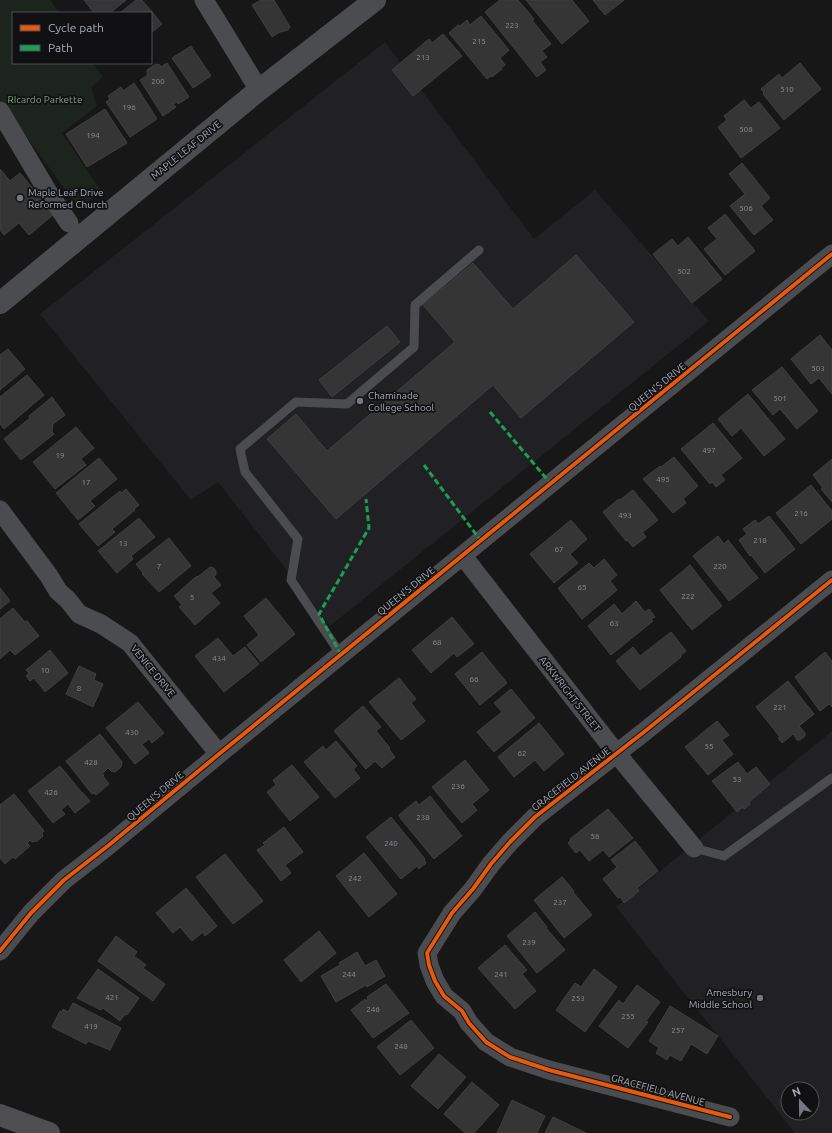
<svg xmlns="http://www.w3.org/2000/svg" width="832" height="1133" font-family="Ubuntu,sans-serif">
  <rect width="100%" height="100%" fill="#171717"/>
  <!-- built -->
  <path fill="#212123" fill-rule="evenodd" d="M385,42L534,239L595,190L709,321L330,626L218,482L191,500L40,314Z
    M832,731V1133H795L616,907ZM788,1089H812V1113H788Z"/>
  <!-- green -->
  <path fill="#1d241e" d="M0,0H50L59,13H13V63H93L103,77L91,87L97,106L62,133L101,191L79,209L0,100Z"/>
  <!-- building -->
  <path fill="#353536" stroke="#3f4043" d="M84,0H126L110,13H94Z
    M136,0H142L162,24L151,33V13H120Z
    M261,0H274L290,27L288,30L280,32L272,37L252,5Z
    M500,0H518L534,19L532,20L551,44L542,51L547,57L540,62L546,70L537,77L485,12Z
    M526,0H572L589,21L562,44Z
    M593,0H624L605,15Z
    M481,16L509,50L500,58L505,65L501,68L502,69L492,77L491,76L487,79L449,33L458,25L460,26L467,20L470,25Z
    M443,34L462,56L413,96L392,70L429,39L432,43Z
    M191,46L211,76L193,88L172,58Z
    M167,63L189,97L178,104L177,102L173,104L176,107L163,116L140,80L148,75L147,73V70L156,64L160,65L161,67Z
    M800,63L821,89L784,120L763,94L764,93L761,89L779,74L782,78Z
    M134,83L157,119L130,137L106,102L110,99L108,96L121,87L123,91Z
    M744,100L751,108L759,102L780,128L741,158L718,127L727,120L724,116Z
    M105,109L127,143L87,167L66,134Z
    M742,163L770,198L761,206L773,220L754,235L730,206L745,194L729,174Z
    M0,170H1L10,181L20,173L54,214L29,235L19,223L4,235L0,230Z
    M725,214L755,251L725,275L704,249L717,239L708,228Z
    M688,237L722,279L692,303L653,254L672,239L678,246Z
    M576,255L634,322L521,418L493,385L336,519L267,439L296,414L327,451L455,342L423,305L473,263L513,309Z
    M387,326L400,342L332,397L319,380Z
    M820,335L832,350V394L819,378L811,384L791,359Z
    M8,349L25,369L0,390V355Z
    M782,367L818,411L797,429L780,409L773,415L752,390Z
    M27,375L44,395L4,429L0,424V397Z
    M748,394L785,439L764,456L741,428L732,436L718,419Z
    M52,397L65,415L53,424L52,432L54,434L21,460L4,439L30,418L29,416Z
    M713,423L742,458L721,475L725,480L716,487L712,482L710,484L681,449Z
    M76,427L94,448L81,459L86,465L55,489L33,462Z
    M674,457L698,486L683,499L686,503L673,513L643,479L660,466L661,467Z
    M99,458L117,479L90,501L95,506L78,520L56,493Z
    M832,459V502L821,489L823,488L813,475Z
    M811,485L832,511V519L801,544L776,513Z
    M126,489L139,505L134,509L135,510L112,529L115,532L98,546L79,524L120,491L121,493Z
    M633,490L658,520L643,532L640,529L646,537L633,547L627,540L626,541L603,512L619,499L620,500Z
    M769,516L795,549L765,573L751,555L750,556L739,540L747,534L743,529L755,520L758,524Z
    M139,518L155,537L131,556L133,559L117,573L98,551Z
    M571,520L587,539L570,554L578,563L554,583L530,554Z
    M718,536L724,544L728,540L758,578L729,601L693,556Z
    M169,538L191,566L159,592L142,574L143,573L136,564Z
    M604,559L617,575L610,581L617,590L582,619L558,588L589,563L594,568Z
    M690,565L722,606L692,630L660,590Z
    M210,567L214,568L216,571V574L214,577L221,585L211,593L220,603L195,625L179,607L182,605L174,596L197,576L198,577Z
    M0,588L10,601L0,609Z
    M266,598L295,634L261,662L247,645L259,635L244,616Z
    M636,601L645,612L649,609L655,617L651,619L653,621L611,655L588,626L614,604L622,614Z
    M13,608L25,622L27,621L39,636L15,655L10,650L0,659V619Z
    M452,617L474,644L457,657L454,653L431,673L412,650Z
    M671,632L686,651L680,656L681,657L640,690L616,661L633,647L640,656Z
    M218,638L233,656L245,647L259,664L224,692L195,656Z
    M50,650L68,673L45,692L34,678L30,681L26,676L29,673L26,670Z
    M482,652L507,683L480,705L455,674Z
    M825,652L832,661V707L829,704L820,711L795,677Z
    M79,666L96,674L94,680L103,684L93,707L66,694Z
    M399,678L416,699L411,703L425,721L401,740L369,702Z
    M788,681L814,714L799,726L805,733V736L800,740H797L793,734L782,743L778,738L780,737L756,707Z
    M511,689L535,718L494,752L477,732L502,712L494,703Z
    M138,702L164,733L152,743L149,739L142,744L149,753L135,764L106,728Z
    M363,706L381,727L376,731L390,748L389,749L395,757L382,768L375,761L366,769L334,731Z
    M717,721L729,735L722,740L733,754L708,775L685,747Z
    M539,723L564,754L544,771L535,760L514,777L498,757Z
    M100,734L122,762L121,767L115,772L111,771L108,768L102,774L104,775L103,776L109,784L96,795L94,793L92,794L66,761Z
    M336,741L357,766L353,769L360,778L335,798L304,762L323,746L326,750Z
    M465,760L489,790L472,804L477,810L462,823L432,787Z
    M738,762L747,774L756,767L770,784L749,802L750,804L744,809L743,807L737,812L712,781Z
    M292,765L319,797L290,821L267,792L276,785L273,780Z
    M60,766L82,793V792L90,801L75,813L68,804L61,810L65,814L53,823L28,791Z
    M14,794L44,831L42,833L43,836L37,841L32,842L30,840L27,843L30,846L15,859L13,857L5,864L0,858V805Z
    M430,796L462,836L434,859L401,819L399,815L416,801L419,805Z
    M608,809L633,838L609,857L603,850L589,861L580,850L576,853L568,843L571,840L570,839Z
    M391,817L425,859L424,860L426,863L419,869L417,866L401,879L366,837Z
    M284,827L303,852L285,865L291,873L281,881L257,850L265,845L263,843Z
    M635,841L658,871L637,888L639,891L624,903L620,897L618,898L603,879L617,867L611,860Z
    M364,853L397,894L369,917L336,876Z
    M225,854L263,901L233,924L196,877Z
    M562,877L574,891L573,892L592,915L564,938L534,900Z
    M186,888L217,926L205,936L203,932L192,941L180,927L173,933L156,913Z
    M535,912L547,927L546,928L565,950L537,973L507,936Z
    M319,931L336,953L301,982L284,960Z
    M116,936L137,952L134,956L146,965L143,968L165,984L153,1001L98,961Z
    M505,945L527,970L522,974L536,991L515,1009L478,968Z
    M357,952L365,966L376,960L385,976L367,987L366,985L336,1002L321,976L340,965L339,963Z
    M98,969L139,998L127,1015L125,1014L120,1021L103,1008L101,1010L77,998Z
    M594,969L617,987L585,1032L556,1010L575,983L581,987Z
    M386,984L409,1013L373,1038L351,1010L365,999L366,1001L368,999L367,997Z
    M637,985L660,1002L646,1021L648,1022L628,1048L599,1026L619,1000L623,1004Z
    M73,1003L121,1028L110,1050L88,1041L86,1044L52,1027L60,1011L62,1012L63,1009L68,1012Z
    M670,1006L718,1036L707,1054L691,1044L681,1061L670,1055L667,1060L656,1053L659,1048L649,1041Z
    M411,1020L434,1048L400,1075L377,1047Z
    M439,1054L466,1077L438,1109L411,1086Z
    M472,1082L499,1105L474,1133H465L444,1114Z
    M512,1100L545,1116L537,1133H497Z
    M553,1117L586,1133H545Z"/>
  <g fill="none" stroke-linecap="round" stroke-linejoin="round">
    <!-- service -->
    <path stroke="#4b4c50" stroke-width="9" d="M341,655L291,580L298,539L245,472L240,449L296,402L347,404L414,347L415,305L479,250
      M694,848L724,856L832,778"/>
    <!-- minor -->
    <path stroke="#4b4c50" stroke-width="19" d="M204,0L259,90
      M0,111L48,192L69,223
      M0,510L49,576L58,591L68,600L79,614L101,624L130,643L219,754
      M463,556L617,754L694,848
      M0,951L31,913L64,880L109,845L219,754L832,254
      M730,1117L549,1070L510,1057L486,1042L469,1023L462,1011L444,996L435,981L429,965L427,953L452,913L473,889L491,864L510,842L535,817L644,732L832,580"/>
    <!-- tertiary -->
    <path stroke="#4b4c50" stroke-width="22" d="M0,303L259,90L375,0"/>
    <!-- motorway -->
    <path stroke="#4e4e51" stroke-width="22" d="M0,1115L49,1133"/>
    <!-- quiet -->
    <path stroke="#1a9f57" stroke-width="3" stroke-dasharray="6 3" stroke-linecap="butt" d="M490,412L551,484
      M424,465L481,541
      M341,655L319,614L369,528L366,499"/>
    <!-- cycleway casing -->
    <g stroke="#111113" stroke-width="6">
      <path id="cycleway" d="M0,951L31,913L64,880L109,845L219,754L832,254
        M730,1117L549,1070L510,1057L486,1042L469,1023L462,1011L444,996L435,981L429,965L427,953L452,913L473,889L491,864L510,842L535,817L644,732L832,580"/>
    </g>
    <!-- cycleway -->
    <use href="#cycleway" stroke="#e8590c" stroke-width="4"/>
  </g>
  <!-- markers -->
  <g fill="#757880" stroke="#111113" stroke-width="1.5">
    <circle cx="20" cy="198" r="4"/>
    <circle cx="360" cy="401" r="4"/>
    <circle cx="760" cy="998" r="4"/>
  </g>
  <g text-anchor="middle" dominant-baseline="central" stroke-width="3.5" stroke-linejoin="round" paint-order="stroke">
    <!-- number labels -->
    <g font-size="8" fill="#8b8f98">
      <text x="512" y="25">223</text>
      <text x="479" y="41">215</text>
      <text x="423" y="57">213</text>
      <text x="158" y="81">200</text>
      <text x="787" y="89">510</text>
      <text x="129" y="107">196</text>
      <text x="746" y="129">508</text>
      <text x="93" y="135">194</text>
      <text x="746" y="208">506</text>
      <text x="684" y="271">502</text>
      <text x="818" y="368">503</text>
      <text x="780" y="398">501</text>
      <text x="709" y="450">497</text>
      <text x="60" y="455">19</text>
      <text x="663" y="479">495</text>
      <text x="86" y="482">17</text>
      <text x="801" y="513">216</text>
      <text x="625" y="515">493</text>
      <text x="760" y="540">218</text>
      <text x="123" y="543">13</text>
      <text x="559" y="549">67</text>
      <text x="159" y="566">7</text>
      <text x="720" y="566">220</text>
      <text x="582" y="587">65</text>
      <text x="688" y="596">222</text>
      <text x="192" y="597">5</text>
      <text x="614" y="623">63</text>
      <text x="437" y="642">68</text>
      <text x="219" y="658">434</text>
      <text x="45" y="670">10</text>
      <text x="474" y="679">66</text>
      <text x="79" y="688">8</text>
      <text x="780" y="707">221</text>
      <text x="132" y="732">430</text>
      <text x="709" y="746">55</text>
      <text x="522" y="753">62</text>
      <text x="91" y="762">428</text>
      <text x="737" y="779">53</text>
      <text x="458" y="786">236</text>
      <text x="51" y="792">426</text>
      <text x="423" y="817">238</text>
      <text x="595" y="836">56</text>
      <text x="391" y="843">240</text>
      <text x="355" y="878">242</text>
      <text x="560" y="902">237</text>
      <text x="529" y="942">239</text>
      <text x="349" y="974">244</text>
      <text x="501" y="974">241</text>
      <text x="112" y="997">421</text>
      <text x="578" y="998">253</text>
      <text x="373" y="1009">246</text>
      <text x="628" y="1016">255</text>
      <text x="91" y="1026">419</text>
      <text x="678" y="1030">257</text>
      <text x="401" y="1046">248</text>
    </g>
    <!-- park labels -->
    <g font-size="10" fill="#7fa381" stroke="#111113">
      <text x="45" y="99">RIcardo Parkette</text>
    </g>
    <!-- street labels -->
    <g font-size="10" fill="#a8adb8" stroke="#111113">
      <text transform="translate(186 150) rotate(-39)">MAPLE LEAF DRIVE</text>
      <text transform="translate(657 387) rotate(-39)">QUEEN'S DRIVE</text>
      <text transform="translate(406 591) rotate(-39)">QUEEN'S DRIVE</text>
      <text transform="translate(153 671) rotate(51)">VENICE DRIVE</text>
      <text transform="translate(570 694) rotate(52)">ARKWRIGHT STREET</text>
      <text transform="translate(571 779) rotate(-38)">GRACEFIELD AVENUE</text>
      <text transform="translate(155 796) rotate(-40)">QUEEN'S DRIVE</text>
      <text transform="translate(658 1090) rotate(15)">GRACEFIELD AVENUE</text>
    </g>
    <!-- poi labels -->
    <g font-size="10" fill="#a8adb8" stroke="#111113" text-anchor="start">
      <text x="28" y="192">Maple Leaf Drive<tspan x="28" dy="12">Reformed Church</tspan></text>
      <text x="368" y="395">Chaminade<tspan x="368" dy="12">College School</tspan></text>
      <text x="752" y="992" text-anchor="end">Amesbury<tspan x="752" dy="12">Middle School</tspan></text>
    </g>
  </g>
  <!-- legend -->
  <rect x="12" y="12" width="140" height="52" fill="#111113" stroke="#4d4f55"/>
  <rect x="20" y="25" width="20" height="6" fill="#e8590c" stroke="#4d4f55"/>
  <text x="48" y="32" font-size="12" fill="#a8adb8">Cycle path</text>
  <rect x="20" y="45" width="20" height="6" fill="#1a9f57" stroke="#4d4f55"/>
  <text x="48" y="52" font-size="12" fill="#a8adb8">Path</text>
  <!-- north arrow -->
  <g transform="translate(800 1101) rotate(338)"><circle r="19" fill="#111113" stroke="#4d4f55"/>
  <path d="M0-3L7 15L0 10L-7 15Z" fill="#757880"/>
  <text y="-6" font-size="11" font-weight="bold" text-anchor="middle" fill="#a8adb8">N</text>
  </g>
</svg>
